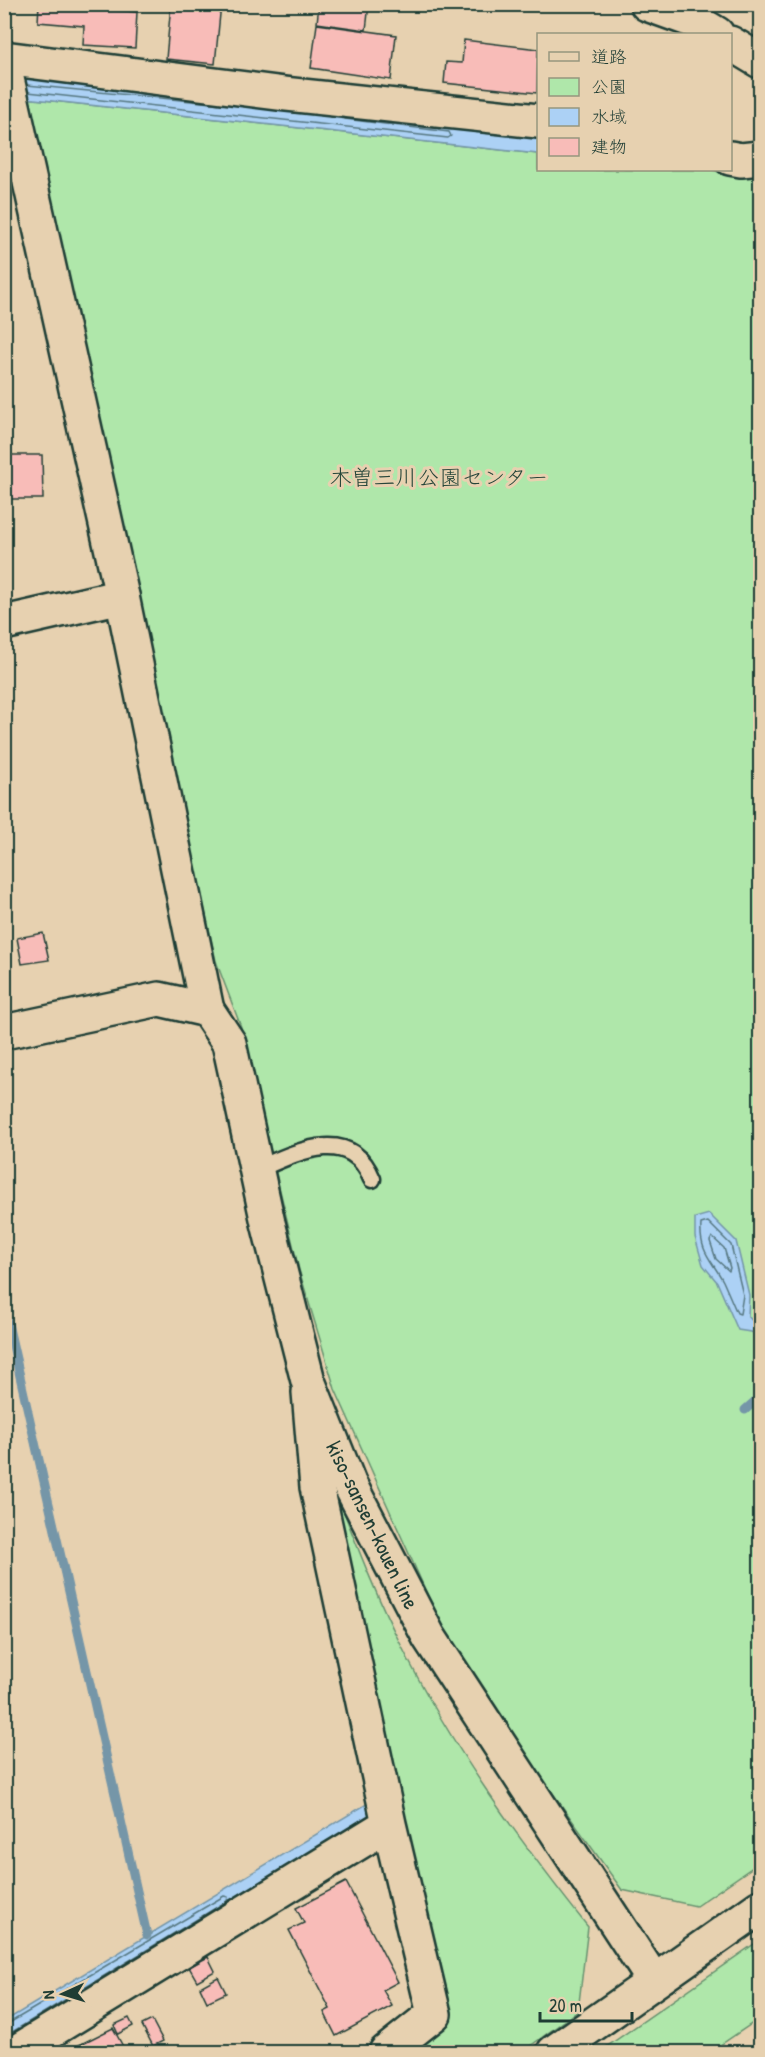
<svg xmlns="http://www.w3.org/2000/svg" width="765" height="2057" font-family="'Patrick Hand','Klee One',sans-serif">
  <rect width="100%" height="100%" fill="#e7d1b0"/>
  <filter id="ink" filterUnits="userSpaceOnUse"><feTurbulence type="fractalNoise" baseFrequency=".0167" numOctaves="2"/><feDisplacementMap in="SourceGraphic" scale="12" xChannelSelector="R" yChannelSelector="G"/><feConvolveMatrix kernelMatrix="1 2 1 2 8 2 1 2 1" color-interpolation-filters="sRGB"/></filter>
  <g filter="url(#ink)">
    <!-- green -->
    <path fill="#afe7aa" stroke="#67926f" stroke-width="1.5" d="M25,98L538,154V170H711L760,178V1862L696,1906L622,1890L491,1707L437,1616L335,1389L299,1270L241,1027L216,961Z
      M333,1484C354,1538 374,1592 400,1643C450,1745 518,1839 588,1927L578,2011L522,2052H399L447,2017Z
      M760,1940V2018L710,2052H599Z"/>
    <!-- water -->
    <path fill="#acd1f5" stroke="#7496a8" stroke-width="1.5" d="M5,76L283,104L538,138V154L25,98Z
      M709,1214L736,1241L749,1295L748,1316L755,1324L757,1333L738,1330L717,1282L703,1265L695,1237V1218Z
      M370,1802L371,1820L5,2044V2021Z"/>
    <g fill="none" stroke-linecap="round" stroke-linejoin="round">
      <!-- shore -->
      <path stroke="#577881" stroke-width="1.5" d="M27,85L222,104
        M28,92L448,138L451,136L449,132L345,119
        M708,1222L731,1245L743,1295L740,1314L737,1313C732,1302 728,1292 723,1281C712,1260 699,1252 701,1224Z
        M712,1237L724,1248L730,1268L729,1271L716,1259L710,1241Z
        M4,2026L224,1896L228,1897L227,1901L4,2037"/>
      <!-- stream -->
      <path stroke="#7496a8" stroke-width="9" d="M4,1306L147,1935
        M757,1333H760
        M745,1410L760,1397"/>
    </g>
    <!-- building -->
    <path fill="#f8bcb8" stroke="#1f3d34" stroke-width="1.5" d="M39,4H91L90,8L137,12L135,48L83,45L84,26L38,22Z
      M171,4H221L215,64L166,59Z
      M319,4H369L366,30L317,23Z
      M317,24L396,35L391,80L311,68Z
      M464,40L538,49L537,93L444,83L446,62L462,63Z
      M4,455H42L43,499H4Z
      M43,933L49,960L22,964L17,938Z
      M346,1882L398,1982L383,1990L392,2006L336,2036L324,2012L330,2009L289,1930L304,1923L296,1908Z
      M208,1957L215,1971L197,1981L189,1967Z
      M218,1977L226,1993L207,2002L200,1987Z
      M129,2018L133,2026L118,2034L114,2025Z
      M152,2020L163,2041L153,2046L142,2025Z
      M113,2028L126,2052H65Z"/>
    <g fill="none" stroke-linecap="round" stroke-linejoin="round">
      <!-- service casing -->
      <g stroke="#1f3d34" stroke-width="21">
        <path id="service" d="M256,1170C295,1153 350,1124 372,1179"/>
      </g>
      <!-- minor casing -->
      <g stroke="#1f3d34" stroke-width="38">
        <path id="minor" d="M647,4L697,22L717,34
          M730,43L760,61
          M4,58L285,94L538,121
          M730,158L741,160L760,158
          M4,623L122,596
          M16,2052L389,1824L317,1487L309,1392
          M386,2052L434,2014L389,1824"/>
      </g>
      <!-- tertiary casing -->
      <g stroke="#1f3d34" stroke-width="38">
        <path id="tertiary" d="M4,65L122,596L207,1010"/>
      </g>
      <!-- secondary casing -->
      <g stroke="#1f3d34" stroke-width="38">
        <path id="secondary" d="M4,1032L159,999L207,1010L229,1043L268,1223L308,1381L349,1483L429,1637L654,1981
          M554,2052L760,1907"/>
      </g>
      <!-- service -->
      <use href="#service" stroke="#e7d1b0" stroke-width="16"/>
      <!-- minor -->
      <use href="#minor" stroke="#e7d1b0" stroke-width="33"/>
      <!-- tertiary -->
      <use href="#tertiary" stroke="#e7d1b0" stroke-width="33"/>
      <!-- secondary -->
      <use href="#secondary" stroke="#e7d1b0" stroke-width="33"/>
    </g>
  </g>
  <g text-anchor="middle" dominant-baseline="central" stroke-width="6" stroke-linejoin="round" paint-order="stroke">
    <!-- park labels -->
    <g font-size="22" fill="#26463a" stroke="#e7d1b0">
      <text x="439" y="477">木曽三川公園センター</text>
    </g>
    <!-- street labels -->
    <g font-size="22" fill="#1f3d34" stroke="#e7d1b0">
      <text transform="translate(373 1525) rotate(64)">kiso-sansen-kouen line</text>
    </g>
  </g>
  <!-- margin -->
  <rect width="765" height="2057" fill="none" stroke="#e7d1b0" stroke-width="24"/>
  <rect x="12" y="12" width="741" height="2033" fill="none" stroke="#1f3d34" stroke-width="2" filter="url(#ink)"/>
  <!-- legend -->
  <rect x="537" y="33" width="195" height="138" fill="#e7d1b0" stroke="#97967e" stroke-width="1.5"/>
  <rect x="549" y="52" width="30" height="9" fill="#e7d1b0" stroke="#97967e" stroke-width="1.5"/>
  <text x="591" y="63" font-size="18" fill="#1f3d34">道路</text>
  <rect x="549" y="78" width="30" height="18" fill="#afe7aa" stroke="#97967e" stroke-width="1.5"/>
  <text x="591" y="93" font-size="18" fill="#1f3d34">公園</text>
  <rect x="549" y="108" width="30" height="18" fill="#acd1f5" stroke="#97967e" stroke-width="1.5"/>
  <text x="591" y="123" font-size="18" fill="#1f3d34">水域</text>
  <rect x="549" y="138" width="30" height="18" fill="#f8bcb8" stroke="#97967e" stroke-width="1.5"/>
  <text x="591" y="153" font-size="18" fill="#1f3d34">建物</text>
  <!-- north arrow -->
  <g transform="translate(63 1994) rotate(266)" stroke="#e7d1b0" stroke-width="4.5" paint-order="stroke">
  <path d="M0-4.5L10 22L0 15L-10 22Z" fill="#1f3d34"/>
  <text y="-9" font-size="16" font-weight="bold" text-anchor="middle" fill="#1f3d34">N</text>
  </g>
  <!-- scale -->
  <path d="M540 2012v9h92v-9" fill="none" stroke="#1f3d34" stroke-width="3"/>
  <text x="549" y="2012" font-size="18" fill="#1f3d34" stroke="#e7d1b0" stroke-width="4.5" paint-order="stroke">20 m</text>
</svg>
